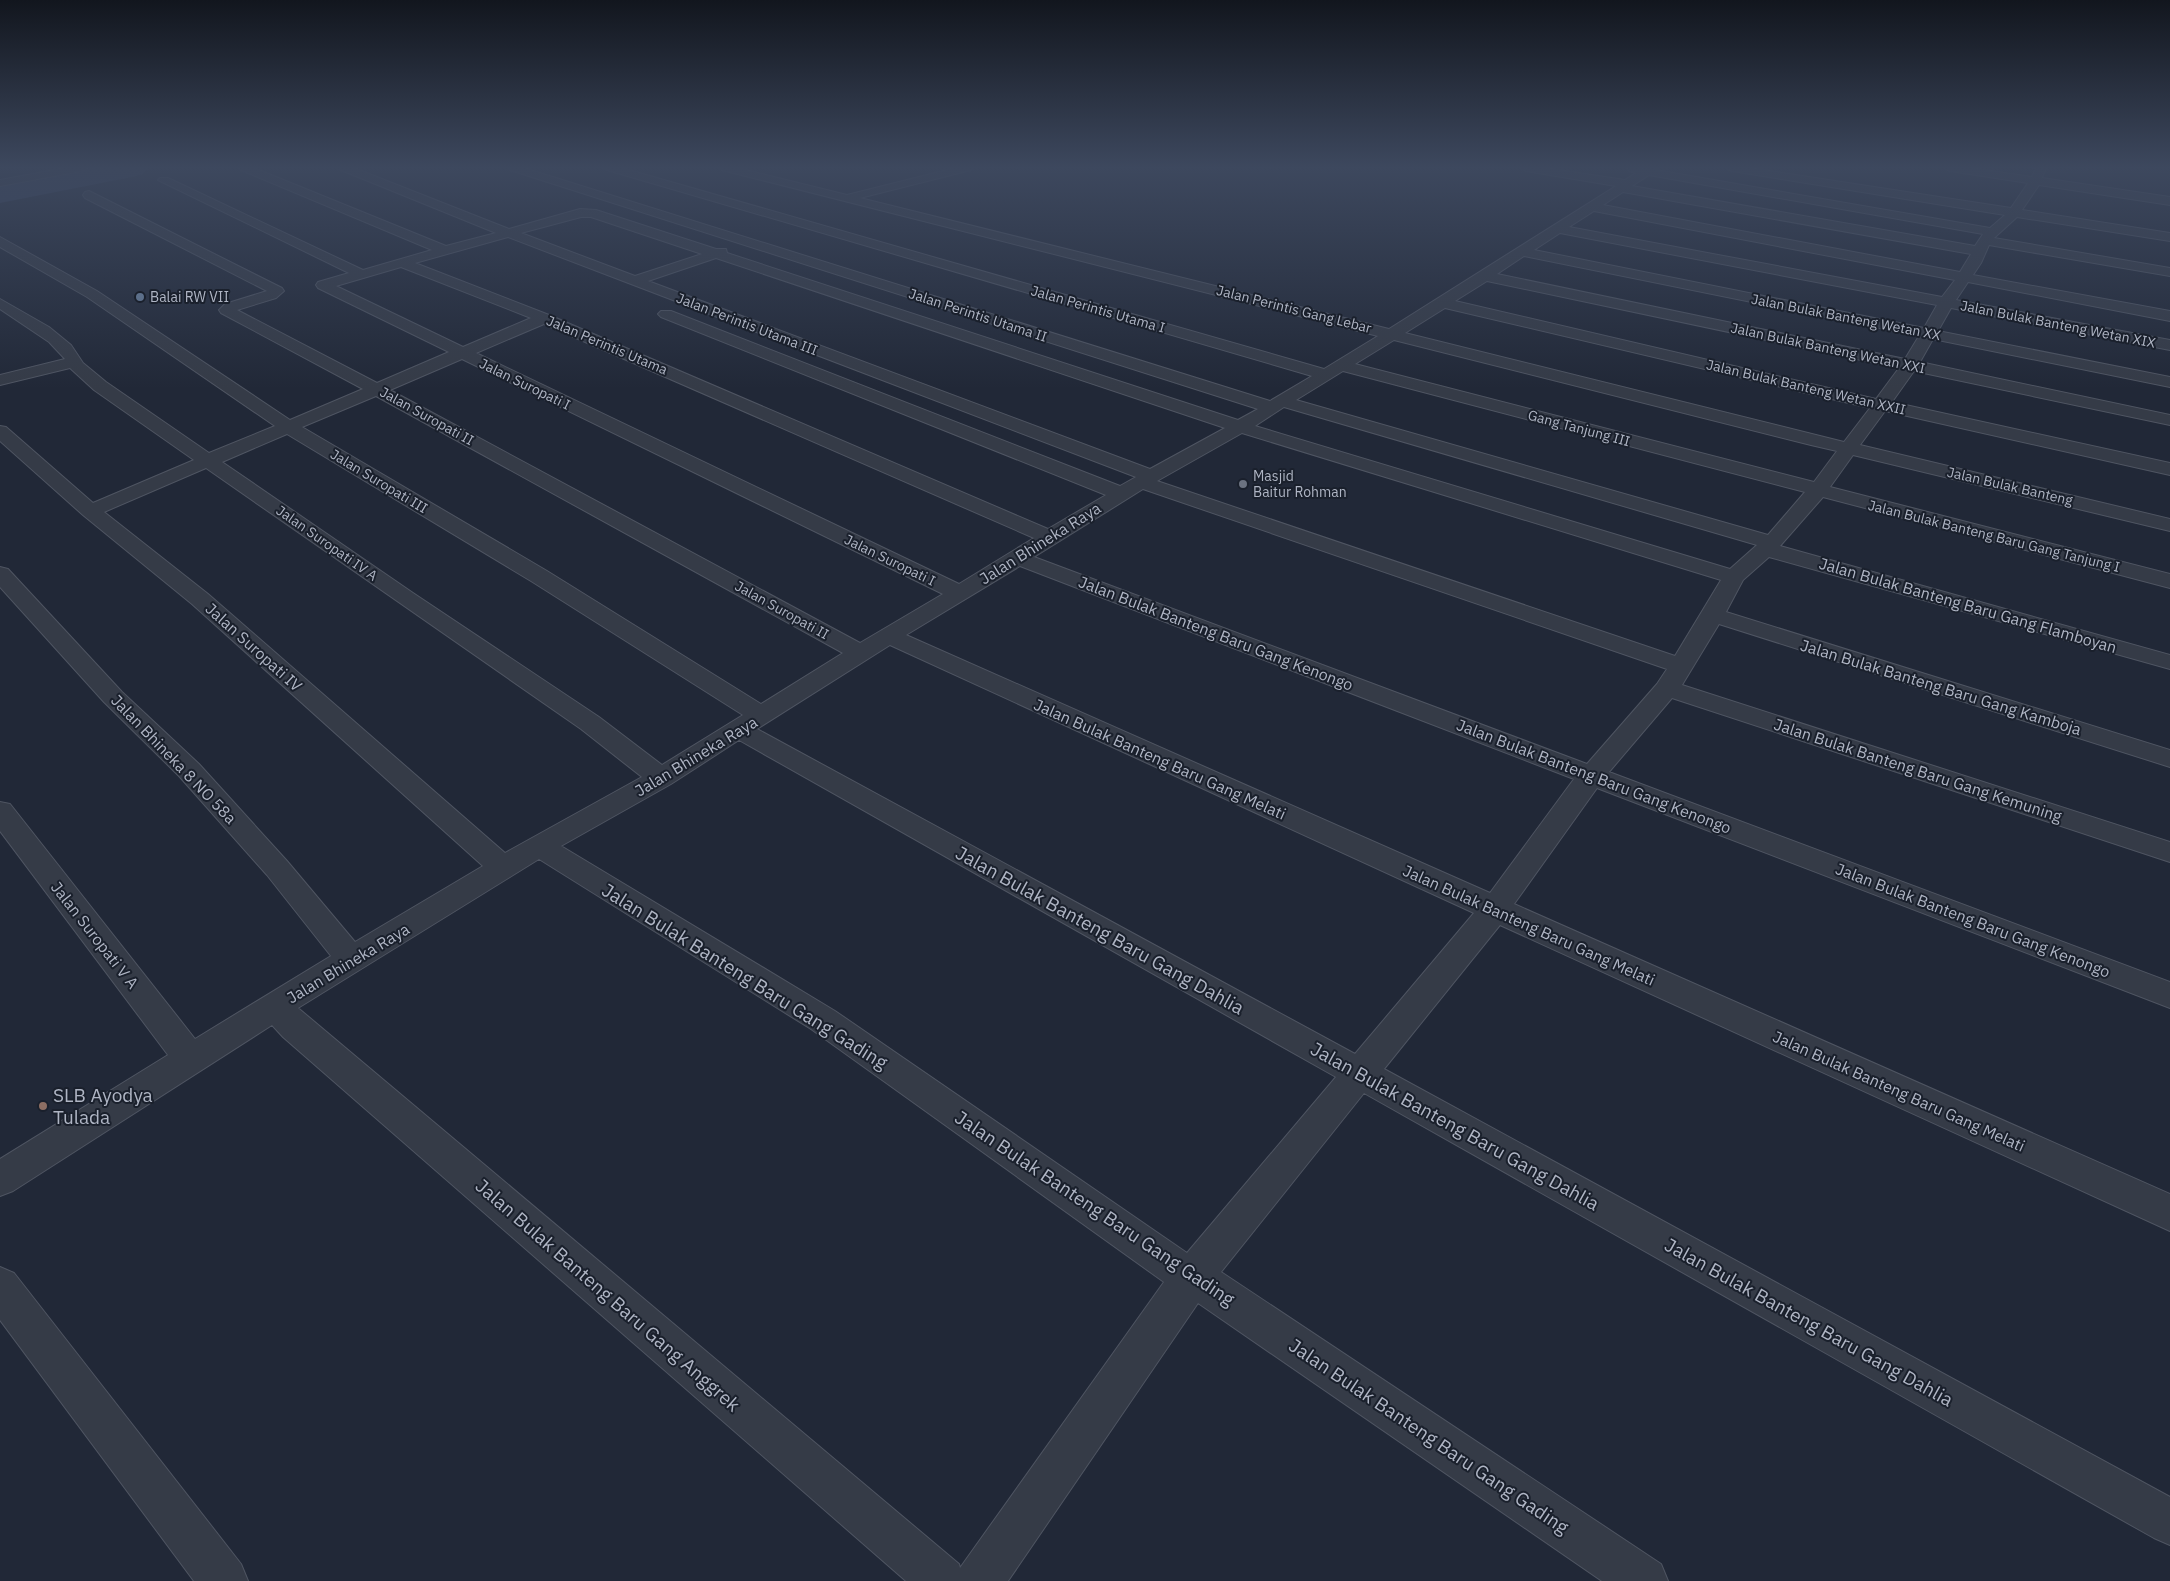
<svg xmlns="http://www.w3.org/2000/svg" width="2170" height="1581" font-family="'IBM Plex Sans',sans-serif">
  <rect width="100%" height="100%" fill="#212837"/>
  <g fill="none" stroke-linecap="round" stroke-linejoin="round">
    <!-- river -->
    <path fill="#36425e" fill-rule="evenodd" d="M85,168H147L143,174L132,177L0,203V183Z"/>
    <!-- minor casing -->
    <g stroke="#4f5562" stroke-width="2">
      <path id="minor" d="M240,168H254L446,246L496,233L341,170L340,168H354L509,229L580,209L596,210L716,249H726L727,253L1238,420L1258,409L510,170L508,168H524L1270,401L1312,376L607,170L605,168H622L1324,369L1378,336L722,170L720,168H738L847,195L955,168H972L971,170L860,198L1389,329L1616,186L1526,171L1521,168H1545L1625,180L1636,173L1629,171L1628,168H1657L1656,170L1990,228L2005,215L1732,171L1726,168H1751L2011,208L2028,183L1950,171L1944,168H1970L2032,177L2036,168H2046L2042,178L2170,197V205L2039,185L2022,210L2170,233V241L2017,217L1994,238L2170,268V276L1989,245L1981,263L1973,275L2170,311V321L1968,282L1956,300L2170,340V350L1951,308L1938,331L2170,377V387L1933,339L1920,362L2170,415V425L1914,371L1892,402L2170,463V475L1885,411L1860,445L2170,519V531L1853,455L1830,487L2170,574V588L1823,497L1780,546L2170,655V669L1769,557L1743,580L1726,612L2170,750V767L1719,624L1682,685L2170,842V862L1672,698L1609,772L2170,982V1008L1597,788L1514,904L2170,1194V1231L1500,925L1384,1069L2170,1497V1545L2154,1538L1364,1093L1221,1272L1661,1564L1668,1581H1602L1198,1303L1008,1581H906L283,1037L272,1025L13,1191L0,1196V1159L168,1055L0,831V802L10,804L195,1039L331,956L267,875L179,776L104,702L0,587V567L8,569L122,692L199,764L287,861L355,942L483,866L192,604L83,515L0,441V426L6,427L93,503L194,460L94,390L70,368L0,385V375L65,359L49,342L0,309V299L49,327L71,345L83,363L106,382L209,453L275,426L87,297L0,247V237L97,291L290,420L363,389L221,313L219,310L225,304L267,291L85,198L83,195L85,192L89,191L282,288L284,291L276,298L237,310L377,383L449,352L318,288L316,285L318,282L349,273L158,180L160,178H168L363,270L432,250L241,170ZM1649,175L1983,234L1975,246L1632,186ZM1623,192L1971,254L1960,272L1603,205ZM1594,211L1955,280L1942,297L1569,227ZM581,217H591L702,254L635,276L521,233ZM1560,233L1937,305L1924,328L1534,250ZM508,237L1136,477L1120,486L671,311H661L658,314L661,317L1106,495L1048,529L549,315L415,263ZM1524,256L1919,336L1905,359L1497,274ZM716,258L1225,428L1150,469L648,281ZM401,267L531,318L463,347L336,286ZM1487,281L1899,368L1876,399L1455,301ZM1445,308L1870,408L1844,442L1405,333ZM544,324L1034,538L959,584L476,353ZM1394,340L1811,445L1837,451L1814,482L1355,364ZM462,359L943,594L860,643L390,390ZM1343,371L1805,492L1768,535L1296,400ZM376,396L843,653L761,704L547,571L302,427ZM1284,407L1757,545L1730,569L1255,426ZM1242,433L1721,580L1675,656L1157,481ZM287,434L531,581L743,715L662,765L599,717L413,593L222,462ZM206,468L581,729L642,777L505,853L208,594L104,512ZM1143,489L1667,669L1657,684L1587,764L1034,557ZM1020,566L1574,779L1490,893L906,635ZM890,645L1474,913L1355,1054L757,729ZM739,740L1336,1077L1187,1253L835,1011L561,846L671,784ZM539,859L811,1029L1164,1282L960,1568L959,1564L298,1008Z
        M0,1267L14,1273L241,1564L248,1581H194L0,1320Z"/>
    </g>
    <!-- tertiary casing -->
    <g stroke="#4f5562" stroke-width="2">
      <path id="tertiary" d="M65,168H87L81,171L0,186V180Z"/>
    </g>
    <!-- minor -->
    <use href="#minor" fill="#353b47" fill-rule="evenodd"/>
    <!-- tertiary -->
    <use href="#tertiary" fill="#353b47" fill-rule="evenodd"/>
  </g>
  <!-- sky -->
  <linearGradient id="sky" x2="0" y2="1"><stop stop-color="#12161e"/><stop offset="0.43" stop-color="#3d485e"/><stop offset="1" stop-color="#3d485e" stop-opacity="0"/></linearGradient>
  <rect width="2170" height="389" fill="url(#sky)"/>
  <!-- markers -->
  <circle fill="#5c6f8a" stroke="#1a202c" stroke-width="2" cx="140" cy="297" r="5"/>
  <circle fill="#6b7280" stroke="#1a202c" stroke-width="2" cx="1243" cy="484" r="5"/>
  <circle fill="#8d6e63" stroke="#1a202c" stroke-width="2" cx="43" cy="1106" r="5"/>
  <g text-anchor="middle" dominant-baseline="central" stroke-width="4" stroke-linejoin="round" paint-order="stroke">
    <!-- far-poi labels -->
    <g font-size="14" fill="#afb5c4" stroke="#1a202c" text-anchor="start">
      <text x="150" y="297">Balai RW VII</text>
      <text x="1253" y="476">Masjid<tspan x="1253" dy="16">Baitur Rohman</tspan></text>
    </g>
    <!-- far-street labels -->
    <g font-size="14" fill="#afb5c4" stroke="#1a202c">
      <text transform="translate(1098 309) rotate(16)">Jalan Perintis Utama I</text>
      <text transform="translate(1294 309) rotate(14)">Jalan Perintis Gang Lebar</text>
      <text transform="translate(978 315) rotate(18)">Jalan Perintis Utama II</text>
      <text transform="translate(1846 317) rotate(11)">Jalan Bulak Banteng Wetan XX</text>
      <text transform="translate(747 324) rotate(21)">Jalan Perintis Utama III</text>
      <text transform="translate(2058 324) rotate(11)">Jalan Bulak Banteng Wetan XIX</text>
      <text transform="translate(607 345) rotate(23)">Jalan Perintis Utama</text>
      <text transform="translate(1828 348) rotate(12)">Jalan Bulak Banteng Wetan XXI</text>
      <text transform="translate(525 384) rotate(26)">Jalan Suropati I</text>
      <text transform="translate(1806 387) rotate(13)">Jalan Bulak Banteng Wetan XXII</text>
      <text transform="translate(427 416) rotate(29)">Jalan Suropati II</text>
      <text transform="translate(1579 428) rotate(15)">Gang Tanjung III</text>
      <text transform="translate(379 481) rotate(31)">Jalan Suropati III</text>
      <text transform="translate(2010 486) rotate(13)">Jalan Bulak Banteng</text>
      <text transform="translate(1994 536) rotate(14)">Jalan Bulak Banteng Baru Gang Tanjung I</text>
      <text transform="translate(327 543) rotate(35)">Jalan Suropati IV A</text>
      <text transform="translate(890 560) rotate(26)">Jalan Suropati I</text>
      <text transform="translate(782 610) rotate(29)">Jalan Suropati II</text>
    </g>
    <!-- street labels -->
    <g font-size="16" fill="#afb5c4" stroke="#1a202c">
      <text transform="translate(1040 543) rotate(-32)">Jalan Bhineka Raya</text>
      <text transform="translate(1968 605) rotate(16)">Jalan Bulak Banteng Baru Gang Flamboyan</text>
      <text transform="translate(1216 633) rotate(21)">Jalan Bulak Banteng Baru Gang Kenongo</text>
      <text transform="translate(254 647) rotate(42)">Jalan Suropati IV</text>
      <text transform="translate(1941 687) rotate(17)">Jalan Bulak Banteng Baru Gang Kamboja</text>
      <text transform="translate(696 756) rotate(-31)">Jalan Bhineka Raya</text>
      <text transform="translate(174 759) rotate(46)">Jalan Bhineka 8 NO 58a</text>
      <text transform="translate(1160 759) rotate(24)">Jalan Bulak Banteng Baru Gang Melati</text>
      <text transform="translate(1918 770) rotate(18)">Jalan Bulak Banteng Baru Gang Kemuning</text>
      <text transform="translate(1594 776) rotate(21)">Jalan Bulak Banteng Baru Gang Kenongo</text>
      <text transform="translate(1973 920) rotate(21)">Jalan Bulak Banteng Baru Gang Kenongo</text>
      <text transform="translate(1529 925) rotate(24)">Jalan Bulak Banteng Baru Gang Melati</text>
      <text transform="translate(95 935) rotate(52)">Jalan Suropati V A</text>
      <text transform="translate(348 963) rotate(-31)">Jalan Bhineka Raya</text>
      <text transform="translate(1899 1091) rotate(24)">Jalan Bulak Banteng Baru Gang Melati</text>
    </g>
    <!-- near-street labels -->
    <g font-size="19" fill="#afb5c4" stroke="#1a202c">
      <text transform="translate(1100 930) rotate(29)">Jalan Bulak Banteng Baru Gang Dahlia</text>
      <text transform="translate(745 976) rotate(32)">Jalan Bulak Banteng Baru Gang Gading</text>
      <text transform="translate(1455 1126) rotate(29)">Jalan Bulak Banteng Baru Gang Dahlia</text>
      <text transform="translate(1095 1208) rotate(34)">Jalan Bulak Banteng Baru Gang Gading</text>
      <text transform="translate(608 1295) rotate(41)">Jalan Bulak Banteng Baru Gang Anggrek</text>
      <text transform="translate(1809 1322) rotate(29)">Jalan Bulak Banteng Baru Gang Dahlia</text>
      <text transform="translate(1429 1436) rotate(34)">Jalan Bulak Banteng Baru Gang Gading</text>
    </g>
    <!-- near-poi labels -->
    <g font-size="19" fill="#afb5c4" stroke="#1a202c" text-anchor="start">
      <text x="53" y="1095">SLB Ayodya<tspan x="53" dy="22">Tulada</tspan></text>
    </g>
  </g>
</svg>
